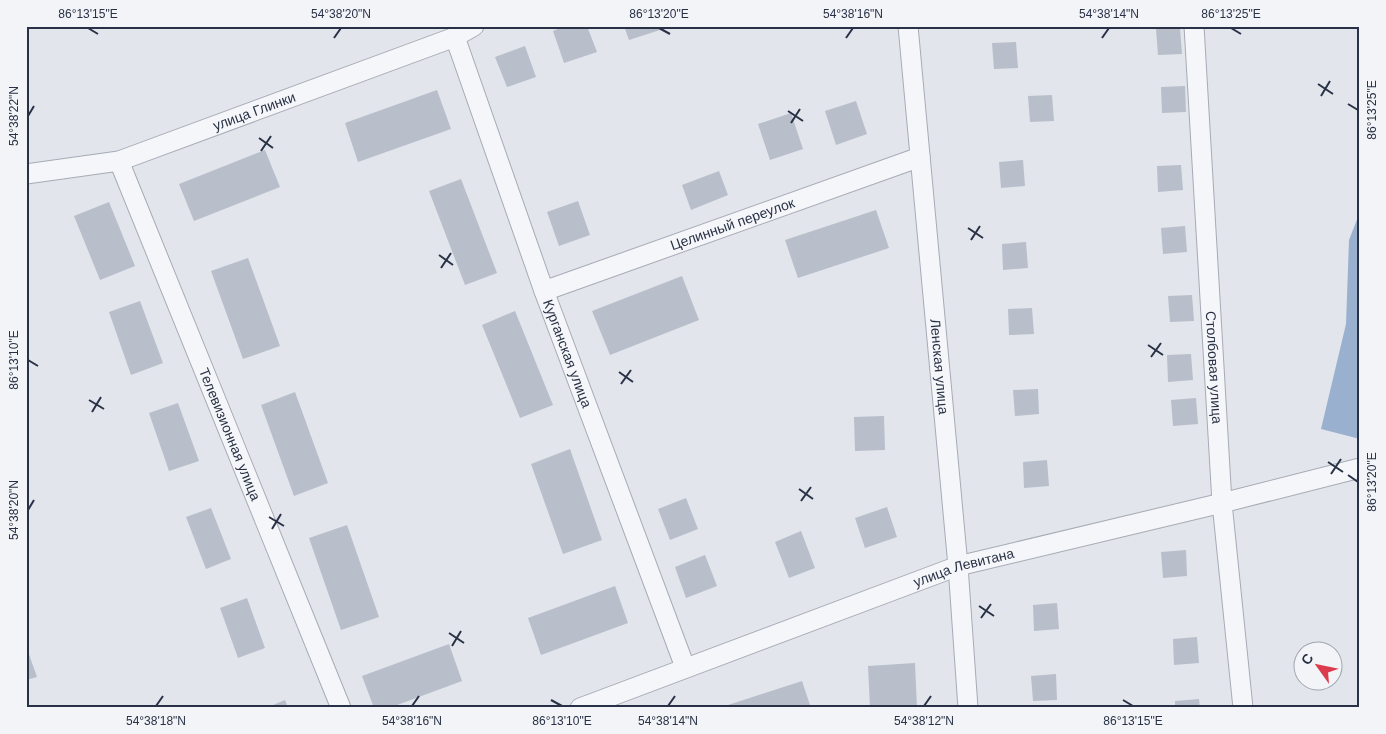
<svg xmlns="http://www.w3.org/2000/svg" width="1386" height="734" font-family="Helvetica,sans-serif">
  <rect width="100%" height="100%" fill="#e2e5eb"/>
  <!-- water -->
  <path fill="#99b1cf" d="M1360,212V439L1321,429L1346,324L1349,240Z"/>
  <!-- building -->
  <path fill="#b8beca" d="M565,26H587L597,52L564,63L553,31Z
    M624,26H662L663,29L629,40Z
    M1180,28L1182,54L1158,55L1156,29Z
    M1016,42L1018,68L994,69L992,43Z
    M525,46L536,77L507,87L495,57Z
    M1185,86L1186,112L1162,113L1161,87Z
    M437,90L451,129L358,162L345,123Z
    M1052,95L1054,121L1030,122L1028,96Z
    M856,101L867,134L836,145L825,111Z
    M791,113L803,149L770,160L758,124Z
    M265,150L280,187L194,221L179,184Z
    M1023,160L1025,186L1001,188L999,162Z
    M1181,165L1183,190L1158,192L1157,166Z
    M719,171L728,195L691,210L682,185Z
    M461,179L497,273L465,285L429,191Z
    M578,201L590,235L559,246L547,212Z
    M109,202L135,266L100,280L74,216Z
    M876,210L889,248L798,278L785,240Z
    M1185,226L1187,252L1163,254L1161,228Z
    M1026,242L1028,268L1003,270L1002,244Z
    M248,258L280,346L243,359L211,271Z
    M682,276L699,320L610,355L592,311Z
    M1192,295L1194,321L1170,322L1168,296Z
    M140,301L163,363L131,375L109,312Z
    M1032,308L1034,334L1009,335L1008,309Z
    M515,311L553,405L520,418L482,325Z
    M1191,354L1193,380L1168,382L1167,355Z
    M1038,389L1039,414L1015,416L1013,390Z
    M295,392L328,483L294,496L261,405Z
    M1196,398L1198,424L1173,426L1171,400Z
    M178,403L199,461L169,471L149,413Z
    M884,416L885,450L855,451L854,417Z
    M570,449L602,540L563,554L531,464Z
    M1047,460L1049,486L1024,488L1023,462Z
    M686,498L698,529L670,540L658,509Z
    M887,507L897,537L865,548L855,518Z
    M211,508L231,559L206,569L186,517Z
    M347,525L379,617L341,630L309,538Z
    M801,531L815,568L789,578L775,542Z
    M1186,550L1187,576L1163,578L1161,552Z
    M705,555L717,586L686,598L675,567Z
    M615,586L628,623L541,655L528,618Z
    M247,598L265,648L238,658L220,608Z
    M1057,603L1059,629L1034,631L1033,605Z
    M1197,637L1199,663L1174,665L1173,639Z
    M449,644L462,681L389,708H374L362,676Z
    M26,646L37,677L26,680Z
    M915,663L917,708H870L868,666Z
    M1056,674L1057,700L1033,701L1031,676Z
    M802,681L811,708H722V707Z
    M1199,699L1200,708H1175V701Z
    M285,700L288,708H266Z"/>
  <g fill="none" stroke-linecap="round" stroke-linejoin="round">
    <!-- minor casing -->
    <g stroke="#a6abb6" stroke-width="21">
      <g id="minor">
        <path id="s1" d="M908,26L958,566L968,708"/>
        <path id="s2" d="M1194,26L1222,503L1243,708"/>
        <path id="s3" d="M455,37L544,291L685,667"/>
        <path id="s4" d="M119,161L341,708"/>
        <path id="s5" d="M26,174L119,161L455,37L474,26"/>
        <path id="s6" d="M544,291L920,157"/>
        <path id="s7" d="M580,708L958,566L1222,503L1360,468"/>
      </g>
    </g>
    <!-- minor -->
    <use href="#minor" stroke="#f5f6f9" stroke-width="19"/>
  </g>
  <!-- ticks -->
  <path fill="none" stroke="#283145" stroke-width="2" d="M88,28L98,34M659,28L670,34M1231,28L1241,34M334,38L341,28M846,38L853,28M1102,38L1109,28M1318,84L1333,94M1321,96L1330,81M1348,104L1358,110M788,111L803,121M28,116L34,106M791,123L800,109M259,138L273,148M261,151L271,136M968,228L983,238M971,240L980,226M439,255L453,265M441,268L451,253M1148,345L1163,355M1151,357L1161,343M28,360L38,366M619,372L633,382M621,384L631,370M89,400L104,409M92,412L101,397M1328,462L1343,472M1331,474L1341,459M1348,475L1358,482M799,489L813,499M801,501L811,487M28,510L34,500M269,517L284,526M272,529L281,514M979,606L994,616M981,618L991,604M449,633L464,643M452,646L461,631M551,700L562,706M1123,700L1133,706M156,706L163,696M412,706L419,696M668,706L675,696M924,706L931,696"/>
  <g text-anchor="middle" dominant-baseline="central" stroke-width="4" stroke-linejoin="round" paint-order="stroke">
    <!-- street labels -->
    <g font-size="14" fill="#283145" stroke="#f2f4f8">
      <text stroke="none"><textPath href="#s5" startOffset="238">улица Глинки</textPath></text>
      <text stroke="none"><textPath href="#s6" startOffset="200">Целинный переулок</textPath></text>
      <text stroke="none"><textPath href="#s3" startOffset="336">Курганская улица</textPath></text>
      <text stroke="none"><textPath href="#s1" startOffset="342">Ленская улица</textPath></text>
      <text stroke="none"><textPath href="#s2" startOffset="342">Столбовая улица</textPath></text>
      <text stroke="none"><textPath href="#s4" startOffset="295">Телевизионная улица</textPath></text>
      <text stroke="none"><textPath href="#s7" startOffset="409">улица Левитана</textPath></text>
    </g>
  </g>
  <!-- border -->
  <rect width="1386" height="734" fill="none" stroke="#f2f4f8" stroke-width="55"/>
  <!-- north arrow -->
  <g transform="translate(1318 666) rotate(303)"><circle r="24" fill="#f2f4f8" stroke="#a1a6b0"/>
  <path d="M0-4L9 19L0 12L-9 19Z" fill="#dc3b4d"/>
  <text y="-8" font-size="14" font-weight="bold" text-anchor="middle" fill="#283145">С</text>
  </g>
  <rect x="28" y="28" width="1330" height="678" fill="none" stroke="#283145" stroke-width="2"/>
  <g font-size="12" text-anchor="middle" fill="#283145">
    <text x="88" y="18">86°13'15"E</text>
    <text x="341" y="18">54°38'20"N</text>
    <text x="659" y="18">86°13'20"E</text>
    <text x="853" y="18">54°38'16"N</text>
    <text x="1109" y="18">54°38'14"N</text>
    <text x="1231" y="18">86°13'25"E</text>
    <text transform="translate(1372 110) rotate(-90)" y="4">86°13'25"E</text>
    <text transform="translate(14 116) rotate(-90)" y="4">54°38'22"N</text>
    <text transform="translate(14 360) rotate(-90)" y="4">86°13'10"E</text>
    <text transform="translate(1372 482) rotate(-90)" y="4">86°13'20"E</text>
    <text transform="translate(14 510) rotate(-90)" y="4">54°38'20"N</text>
    <text x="156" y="725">54°38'18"N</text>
    <text x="412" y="725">54°38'16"N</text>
    <text x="562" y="725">86°13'10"E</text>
    <text x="668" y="725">54°38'14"N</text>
    <text x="924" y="725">54°38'12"N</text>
    <text x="1133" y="725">86°13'15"E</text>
  </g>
</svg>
